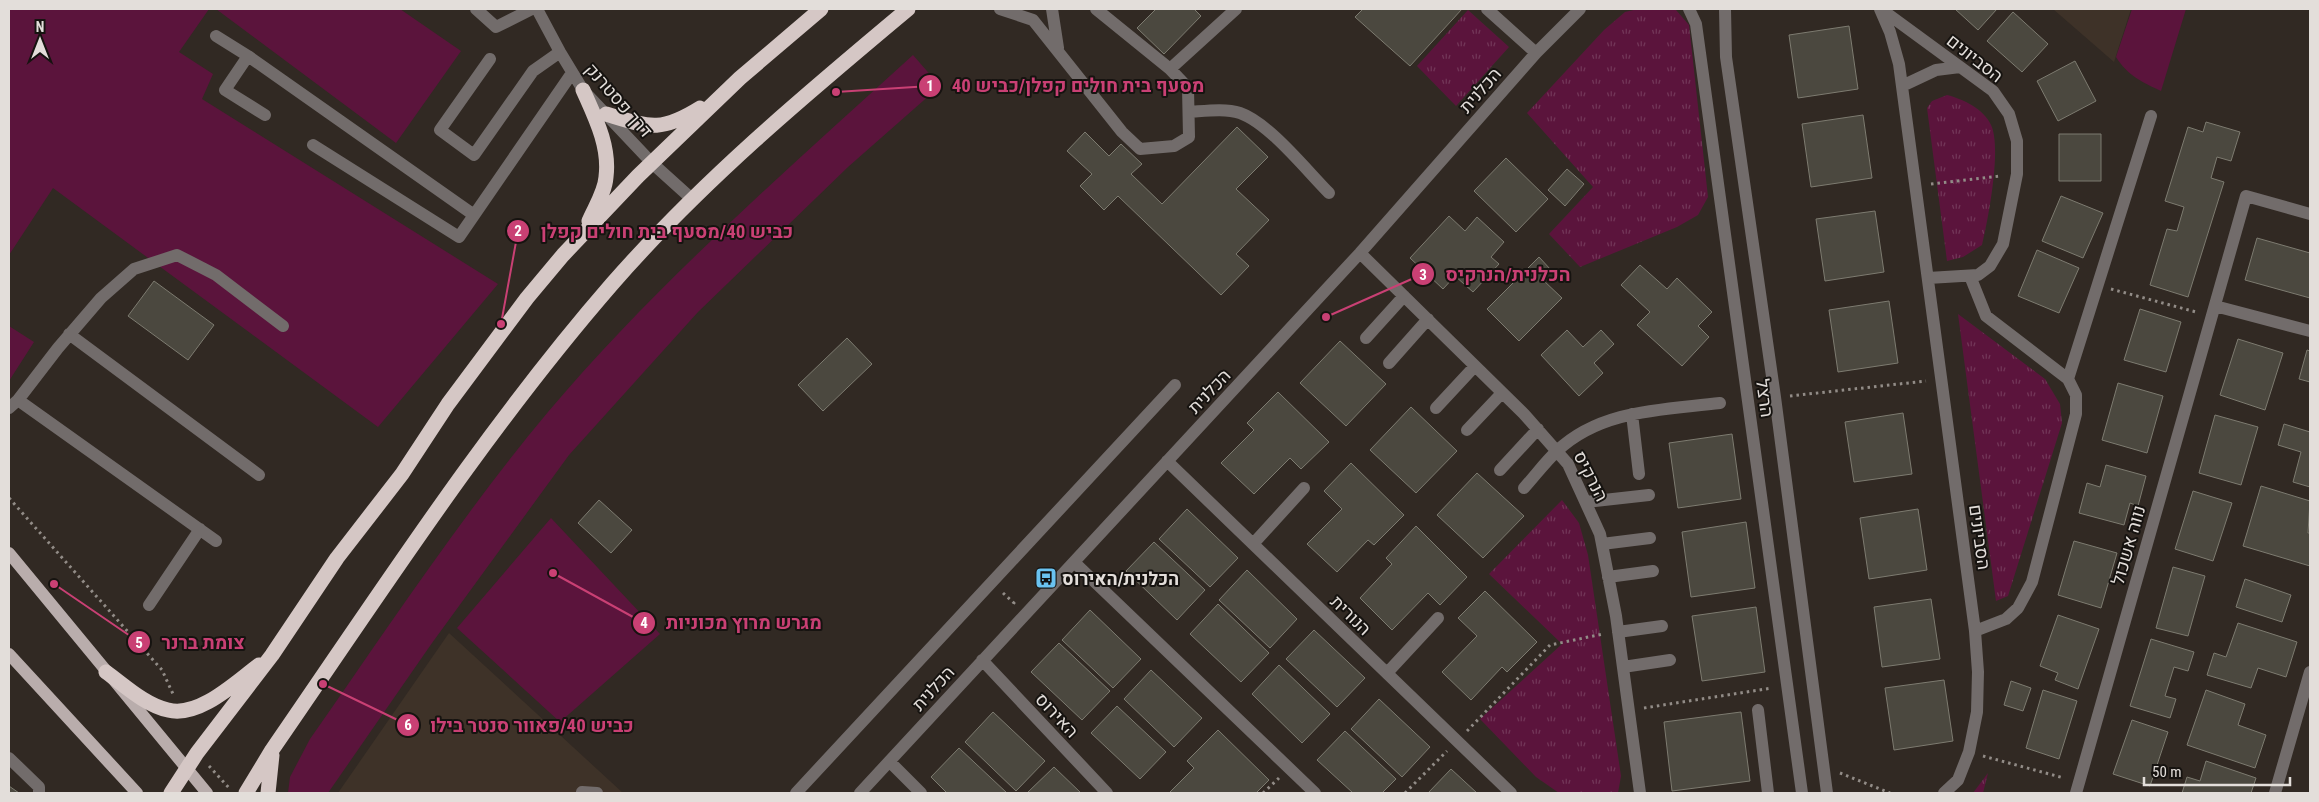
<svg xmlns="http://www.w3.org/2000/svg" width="2319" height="802" font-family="'Roboto Condensed',Heebo,sans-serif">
  <defs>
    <pattern id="park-tufts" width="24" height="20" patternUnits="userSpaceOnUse" patternTransform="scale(1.25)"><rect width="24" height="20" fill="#5b143c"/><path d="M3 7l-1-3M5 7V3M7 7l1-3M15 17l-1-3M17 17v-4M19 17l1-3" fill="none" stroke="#723658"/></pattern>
  </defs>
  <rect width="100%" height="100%" fill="#312923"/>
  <!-- built -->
  <path fill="#3e3228" d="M2053,9H2131L2114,62Z
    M449,633L623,793H338Z"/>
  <!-- grass -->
  <path fill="#5b143c" d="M9,9H209L179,52L213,74L202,99L498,284L378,427L53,188L9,255Z
    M216,9H400L461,51L396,143Z
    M2132,9H2186L2161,91C2142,82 2128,76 2116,57Z
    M913,55L940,86L848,167L698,312L569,455L432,643L328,793H288L290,777L310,739C387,629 462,515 548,412C658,282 788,169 913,55Z
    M9,326L34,342L9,381Z
    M551,518L660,634L560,722L457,628Z"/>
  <!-- park -->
  <path fill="url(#park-tufts)" d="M1638,9L1676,10L1689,25L1708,197L1698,215L1677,227L1580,267L1549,234L1593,187L1527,113L1604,30L1625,12Z
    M1468,10L1509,47L1456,106L1417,66Z
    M1947,95C1963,99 1984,109 1991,125C2002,148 1988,220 1982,245L1963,257L1947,261L1927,108L1932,101Z
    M1958,314L2045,379L2060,404L2062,423L2008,596L1996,601Z
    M1562,500L1579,523L1588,555L1621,776L1618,793H1559L1536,777L1480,719L1562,644L1489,574Z
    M1988,773L1983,793H1973Z"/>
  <!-- building -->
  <path fill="#4b483f" stroke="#7d7b70" d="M1156,9H1194L1201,16L1164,54L1137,28Z
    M1363,9H1462L1410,66L1355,17Z
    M1955,9H1997L1978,30Z
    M2013,12L2048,44L2022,72L1987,41Z
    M1849,26L1858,89L1798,98L1789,35Z
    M2075,61L2096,101L2058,121L2037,81Z
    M1863,115L1872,178L1811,187L1802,124Z
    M2206,122L2240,132L2231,161L2217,157L2211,178L2224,182L2188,297L2150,285L2167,229L2177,231L2184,207L2165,201L2188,127L2203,132Z
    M1237,127L1268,157L1236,189L1269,220L1236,254L1249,266L1221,295L1118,196L1104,210L1080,186L1092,174L1067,151L1085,132L1109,156L1121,144L1142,164L1131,174L1162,204Z
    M2059,134H2101V181H2059Z
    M1506,158L1548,199L1516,232L1474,191Z
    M1567,169L1584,184L1565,206L1548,190Z
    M2061,196L2103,213L2083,258L2042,241Z
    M1875,211L1884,272L1825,281L1816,219Z
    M1449,216L1465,231L1477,217L1504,242L1491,257L1499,264L1473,292L1455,276L1443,289L1410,258Z
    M2257,238L2310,253V298L2245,280Z
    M2037,250L2079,268L2059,313L2018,296Z
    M1539,257L1551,270L1542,279L1562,298L1519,341L1487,309Z
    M1640,265L1667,289L1677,278L1712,312L1698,326L1709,337L1682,366L1637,325L1650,312L1621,285Z
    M154,281L214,325L188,360L128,316Z
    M1889,301L1898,363L1838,372L1829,310Z
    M2140,309L2181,322L2166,372L2124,360Z
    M1567,330L1583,347L1601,330L1614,344L1594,363L1603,373L1579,396L1541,355Z
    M847,338L872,364L823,411L798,385Z
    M2238,339L2283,353L2265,410L2220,395Z
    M1340,341L1386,384L1346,426L1300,383Z
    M2307,350L2310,351V382L2299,379Z
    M2118,383L2163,396L2147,453L2102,440Z
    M1278,392L1329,442L1301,469L1290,458L1254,494L1221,463L1254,430L1247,423Z
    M1411,407L1457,451L1416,493L1370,450Z
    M1903,413L1912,474L1854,482L1845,422Z
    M2215,415L2258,427L2241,485L2199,473Z
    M2284,424L2310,432V487L2293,482L2301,452L2278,445Z
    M1732,434L1741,499L1678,508L1669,443Z
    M1351,463L1404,515L1374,545L1368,540L1337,572L1307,544L1342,509L1324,491Z
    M2106,465L2146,476L2138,506L2130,503L2124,525L2079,513L2087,483L2100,487Z
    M1477,473L1524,516L1483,558L1437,515Z
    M2261,486L2310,501L2308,533H2310V566L2243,546Z
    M2193,491L2232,503L2213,561L2175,549Z
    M599,500L632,530L611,553L578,523Z
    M1187,509L1238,558L1210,587L1159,539Z
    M1918,509L1927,570L1869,579L1860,518Z
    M1746,522L1755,588L1691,597L1682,532Z
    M1416,526L1467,577L1440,605L1428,593L1392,630L1360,598L1392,564L1386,558Z
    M2074,541L2117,553L2101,608L2058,595Z
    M1154,542L1205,590L1177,620L1126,571Z
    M2173,567L2205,576L2188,636L2156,628Z
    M1247,570L1297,619L1270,648L1219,600Z
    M2245,579L2291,595L2282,622L2236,607Z
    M1485,591L1537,642L1507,672L1502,667L1471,700L1442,672L1477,636L1458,618Z
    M1931,599L1940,659L1882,667L1874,607Z
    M1218,604L1269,653L1241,682L1190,634Z
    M1756,607L1765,672L1702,681L1692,616Z
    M1090,610L1141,659L1113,688L1062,640Z
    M2058,615L2099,629L2078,689L2055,680L2058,673L2040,666Z
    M2238,623L2297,642L2286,677L2258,668L2251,688L2207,675L2214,653L2226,657Z
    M1314,630L1365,678L1337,707L1286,659Z
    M2151,639L2194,652L2188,671L2174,667L2165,696L2176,699L2170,718L2130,706Z
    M1059,643L1110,691L1082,720L1031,672Z
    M1279,665L1330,714L1302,743L1252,694Z
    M1151,670L1202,718L1174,747L1124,699Z
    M1944,680L1953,741L1894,750L1885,688Z
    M2011,681L2031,688L2023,711L2004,705Z
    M2043,690L2077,701L2059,759L2026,748Z
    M2206,690L2245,704L2238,725L2266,735L2255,768L2187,745Z
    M1379,699L1430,747L1402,777L1351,729Z
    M1117,706L1166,752L1140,779L1091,733Z
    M993,712L1045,761L1016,791L965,742Z
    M1741,712L1750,781L1672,791L1664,722Z
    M2132,720L2168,732L2150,786L2113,774Z
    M1218,730L1269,780L1256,793H1169L1194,768L1187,761Z
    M1345,731L1396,779L1382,793H1353L1317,760Z
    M959,748L1007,793H947L931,777Z
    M2206,761L2256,778L2251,793H2182L2187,777L2200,781Z
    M1054,767L1081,793H1027Z
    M1451,769L1477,793H1428Z
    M9,786L19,793H9Z"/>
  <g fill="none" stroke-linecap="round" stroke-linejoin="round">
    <!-- path -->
    <path stroke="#928c87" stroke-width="3" stroke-dasharray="2.5 4" stroke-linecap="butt" d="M1931,184L2001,176
      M2111,289L2196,312
      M1790,396L1926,381
      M9,498L162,670L173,694
      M1003,593L1014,603L1012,604
      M1644,708L1772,688
      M1467,731L1550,645L1603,634
      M1983,756L2064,778
      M209,766L230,789
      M1840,773L1890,793
      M1263,793L1279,778
      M1405,793L1447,751"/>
    <!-- minor -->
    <path stroke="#726c6b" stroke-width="12" d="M476,9L496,27L532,9
      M537,9L560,52L583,90L652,163L693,200
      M1000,9L1033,20L1122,132L1140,149L1174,146L1189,137L1188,88L1170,69L1096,9
      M1052,9L1058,48
      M1487,9L1536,53
      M1689,9L1696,24L1802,793
      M1725,9L1726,57L1775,397L1827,793
      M1880,9L1890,32L1899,64L1975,631L1978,672L1977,712L1969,752L1958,780L1944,793
      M1881,9L1993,91L2009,114L2017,141V174L2003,244L1990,266L1978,275L1928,278
      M216,36L248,56L474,215
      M248,56L225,90L265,115
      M490,59L440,130L474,155L533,71L560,52
      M1170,69L1236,9
      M1902,86L1936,70L1960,67
      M1189,112C1205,111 1225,108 1240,113C1269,123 1307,171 1329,193
      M313,145L459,237L572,73
      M1360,253L1524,414L1568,464L1600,534L1616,616L1640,793
      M1970,276L1986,316L2068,379L2076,395V414L2032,582L2018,608L2006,619L1975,631
      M2215,306L2310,331
      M69,334L259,475
      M1366,338L1404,296
      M1389,363L1428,319
      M2068,379L2151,116
      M18,400L216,541
      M9,408L18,400L58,348L101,298L134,269L177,255L216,275L283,326
      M1436,408L1475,366
      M1632,414L1639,474
      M1467,430L1502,393
      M1167,461L1511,793
      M1500,470L1538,429
      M1524,488C1535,476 1545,462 1557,451C1601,409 1664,410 1720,403
      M1586,502L1649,495
      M1253,544L1304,488
      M1602,544L1650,538
      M1074,562L1315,793
      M1608,577L1653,571
      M149,605L200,529
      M1618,632L1662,626
      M982,660L1107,793
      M1623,667L1670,660
      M1387,673L1438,618
      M1758,710L1768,793
      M9,758L39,787V793
      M890,762L921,793
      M582,792L597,793
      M796,793L1175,385
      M860,793L1360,253L1536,53L1580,9
      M2076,793L2246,196L2310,214
      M2275,793L2310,672"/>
    <!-- major -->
    <path stroke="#b9adac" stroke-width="12" d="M9,553L207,793
      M9,654L137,793"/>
    <!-- highway -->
    <path stroke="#d5c7c5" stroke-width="15" d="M583,90C595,117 610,146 606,177C605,192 595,207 589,221
      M606,114C649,127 660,133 700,108
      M106,672C124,685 145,705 168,710C199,718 236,682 259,665
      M171,793L197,753L272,655L337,558L402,474L448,404L527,298L563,255L638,176L740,78L821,9
      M246,793L272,750C381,592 486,429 612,284C701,182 805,95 908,9
      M268,793L272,755"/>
  </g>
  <!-- icons -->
  <defs>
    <g id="bus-square" transform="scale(1.125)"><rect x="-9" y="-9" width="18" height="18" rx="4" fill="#6ac3f1" stroke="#161310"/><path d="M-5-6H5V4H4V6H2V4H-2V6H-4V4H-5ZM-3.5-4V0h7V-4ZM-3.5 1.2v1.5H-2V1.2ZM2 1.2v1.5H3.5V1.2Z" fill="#111"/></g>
  </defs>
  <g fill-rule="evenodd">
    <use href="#bus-square" x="1046" y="578"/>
  </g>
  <g text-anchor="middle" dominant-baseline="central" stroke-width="4" stroke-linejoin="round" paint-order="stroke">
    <!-- street labels -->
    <g font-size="18" fill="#e3deda" stroke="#161310">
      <text transform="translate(1975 58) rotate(38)">הסביונים</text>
      <text transform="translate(1480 90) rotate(-49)">הכלנית</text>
      <text transform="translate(619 100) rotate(49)">דרך פסטרנק</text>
      <text transform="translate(1209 391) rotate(-47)">הכלנית</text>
      <text transform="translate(1765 398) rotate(82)">הרצל</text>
      <text transform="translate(1591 476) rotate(63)">הנרקיס</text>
      <text transform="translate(1980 537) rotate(82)">הסביונים</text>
      <text transform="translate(2128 545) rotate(-74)">נווה אשכול</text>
      <text transform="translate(1351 615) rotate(44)">הנורית</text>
      <text transform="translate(933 688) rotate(-48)">הכלנית</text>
      <text transform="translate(1057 715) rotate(47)">האירוס</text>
    </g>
    <!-- poi labels -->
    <g font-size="18" font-weight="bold" fill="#e3deda" stroke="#161310" text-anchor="start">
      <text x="1062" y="578">הכלנית/האירוס</text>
    </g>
  </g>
  <!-- callouts -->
  <path fill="none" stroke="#c94074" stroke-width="2" d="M836 92L930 86M501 324L518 231M1326 317L1423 274M553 573L644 623M54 584L139 642M323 684L408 725"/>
  <g fill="#c94074" stroke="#161310" stroke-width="2">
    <circle cx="836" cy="92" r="5"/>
    <circle cx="501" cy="324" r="5"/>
    <circle cx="1326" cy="317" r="5"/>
    <circle cx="553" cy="573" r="5"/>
    <circle cx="54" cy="584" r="5"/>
    <circle cx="323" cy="684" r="5"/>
    <circle cx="930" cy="86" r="12"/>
    <circle cx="518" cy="231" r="12"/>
    <circle cx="1423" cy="274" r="12"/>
    <circle cx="644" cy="623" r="12"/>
    <circle cx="139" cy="642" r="12"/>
    <circle cx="408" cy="725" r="12"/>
  </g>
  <g font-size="15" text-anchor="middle" font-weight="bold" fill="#fff">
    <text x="930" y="91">1</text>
    <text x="518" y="236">2</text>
    <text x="1423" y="280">3</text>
    <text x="644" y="628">4</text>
    <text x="139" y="648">5</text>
    <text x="408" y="730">6</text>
  </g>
  <g font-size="19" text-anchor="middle" font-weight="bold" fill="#c94074" stroke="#161310" stroke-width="4" stroke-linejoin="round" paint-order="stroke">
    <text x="1078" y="92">מסעף בית חולים קפלן/כביש 40</text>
    <text x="667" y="238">כביש 40/מסעף בית חולים קפלן</text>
    <text x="1508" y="281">הכלנית/הנרקיס</text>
    <text x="744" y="629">מגרש מרוץ מכוניות</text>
    <text x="203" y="649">צומת ברנר</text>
    <text x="532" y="732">כביש 40/פאוור סנטר בילו</text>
  </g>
  <!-- border -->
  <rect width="2319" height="802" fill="none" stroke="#e3deda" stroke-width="20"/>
  <!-- north arrow -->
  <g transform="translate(40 40)" stroke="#161310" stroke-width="4" paint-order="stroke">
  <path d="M0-4L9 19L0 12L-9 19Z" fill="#e3deda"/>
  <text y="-8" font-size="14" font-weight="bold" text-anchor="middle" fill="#e3deda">N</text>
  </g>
  <!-- scale -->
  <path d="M2144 777v8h146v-8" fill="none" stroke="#e3deda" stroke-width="2.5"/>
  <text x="2152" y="777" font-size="15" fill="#e3deda" stroke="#161310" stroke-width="4" paint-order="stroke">50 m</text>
</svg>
